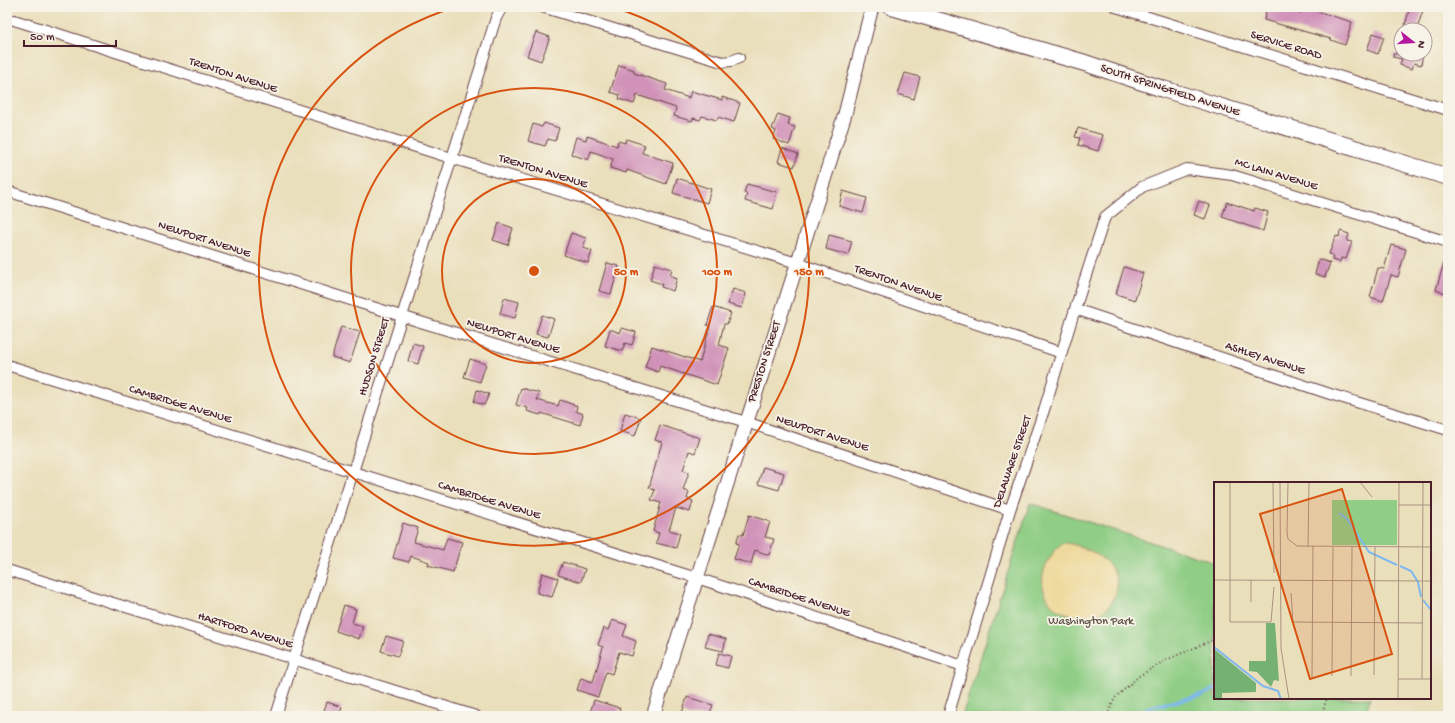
<svg xmlns="http://www.w3.org/2000/svg" width="1455" height="723" font-family="'Gochi Hand',sans-serif">
  <rect width="100%" height="100%" fill="#f7f3e8"/>
  <filter id="ink" filterUnits="userSpaceOnUse"><feTurbulence type="fractalNoise" baseFrequency=".025" numOctaves="2"/><feDisplacementMap in="SourceGraphic" scale="8" xChannelSelector="R" yChannelSelector="G"/><feConvolveMatrix kernelMatrix="1 2 1 2 8 2 1 2 1" color-interpolation-filters="sRGB"/></filter>
  <filter id="wash" filterUnits="userSpaceOnUse"><feTurbulence type="fractalNoise" baseFrequency=".012" numOctaves="4" result="noise"/><feDisplacementMap in="SourceGraphic" scale="16" xChannelSelector="R" yChannelSelector="G"/><feGaussianBlur stdDeviation="0.9" result="paint"/><feColorMatrix in="noise" values="0 0 0 0 0 0 0 0 0 0 0 0 0 0 0 0 0 1.4 0 .05"/><feComposite in="paint" operator="in"/></filter>
  <g filter="url(#wash)">
    <rect width="100%" height="100%" fill="#eadfbb"/>
    <!-- green -->
    <path fill="#90ce85" stroke="#6d7658" d="M1030,503L1215,563V698H1370L1365,716H962Z"/>
    <!-- sand -->
    <path fill="#eeda9e" stroke="#9c7c64" d="M1066,543C1084,546 1111,558 1116,578C1121,595 1107,614 1090,617C1083,619 1075,617 1069,614C1054,610 1049,604 1044,590C1038,575 1050,554 1061,544Z"/>
    <g fill="none" stroke-linecap="round" stroke-linejoin="round">
      <!-- stream -->
      <path stroke="#7eb8ef" stroke-width="3.5" d="M1129,716L1154,706L1203,695L1215,689"/>
    </g>
    <g id="blocks">
      <!-- building -->
      <path fill="#d092b8" d="M1267,7H1279L1301,13L1303,7L1352,22L1345,45L1331,40V39L1264,20Z
        M1410,7L1423,10L1417,29L1405,25Z
        M536,32L550,37L541,61L527,56Z
        M1373,33L1384,37L1378,54L1367,50Z
        M1393,54H1423L1421,65L1414,63L1412,69L1400,65L1402,59L1393,57Z
        M619,65L634,70V73L667,84L665,90L689,98L691,91L722,100V97L740,103L734,122L718,117L717,120L702,116L700,120L693,118L692,121L674,116L676,108L637,95L634,104L619,99L620,95L610,92Z
        M905,73L920,77L914,99L898,94Z
        M778,114L790,118L788,125L795,127L789,145L773,139L776,131L772,129Z
        M544,123L559,128L555,141L548,139L545,146L528,141L533,124L542,127Z
        M1078,128L1103,135L1098,151L1078,145L1080,138L1075,137Z
        M587,136L617,146L618,141L625,143L626,139L645,145L642,153L673,163L666,184L627,170L626,173L610,168L613,159L591,151L588,160L571,154L576,137L586,140Z
        M782,148L798,154L794,167L778,162Z
        M677,178L711,189L707,203L673,193Z
        M747,184L777,192L773,209L745,201L747,194L744,193Z
        M843,191L867,198L863,213L839,206Z
        M1199,201L1210,205L1205,219L1194,215Z
        M1227,202L1254,211L1255,208L1268,212L1263,231L1222,217Z
        M499,223L513,228L508,245L493,240Z
        M1340,231L1349,234L1347,241L1352,242L1346,259L1341,258L1340,262L1332,260L1333,255L1329,254L1336,236L1339,237Z
        M571,233L586,238L583,248L592,251L588,263L564,255Z
        M829,235L852,241L848,255L826,249Z
        M1391,245L1406,249L1398,277L1391,275L1383,301L1370,297L1378,268L1384,269Z
        M1319,259L1330,263L1325,277L1315,274Z
        M1445,259H1448V294L1436,290Z
        M607,263L619,266L611,294L599,291Z
        M655,264L672,269L670,275L677,278L673,291L661,287L662,284L650,280Z
        M1124,267L1143,273L1135,300L1116,294Z
        M733,289L746,293L742,308L728,304Z
        M504,298L519,302L515,318L500,314Z
        M713,307L731,313L727,324H724L719,345L729,348L717,385L660,366L658,372L645,367L652,346L700,362L710,326L707,325Z
        M542,315L554,319L548,337L536,334Z
        M341,327L360,332L350,363L332,357Z
        M622,328L636,332L632,345L625,343L622,351L605,346L610,329L620,333Z
        M413,343L423,346L418,364L408,361Z
        M470,359L486,364L480,382L464,377Z
        M521,388L539,393L537,400L558,406L560,400L577,406L576,411L583,414L580,425L541,413L540,415L527,411L528,408L516,405Z
        M477,390L489,394L484,405L474,402Z
        M625,413L641,418L635,436L620,431Z
        M660,425L700,438L695,453L689,451L683,470L689,472L683,490L689,492L687,499L693,501L690,512L676,508L669,530L680,533L676,548L656,543L659,533L653,531L661,503L651,500L655,490L649,488L662,442L655,440Z
        M763,467L784,473L779,490L758,484Z
        M749,515L770,522L765,537L774,539L769,555L755,550L751,564L734,559L739,544L736,543L739,534L743,535Z
        M403,523L418,528L414,542L443,550L447,538L462,542L453,572L428,565L429,562L411,556L409,562L393,558Z
        M563,562L585,569L581,582L558,575Z
        M542,573L558,578L552,597L537,593Z
        M344,605L356,609L352,623L363,626L359,639L336,631Z
        M612,620L627,625L623,636L636,641L632,656L619,652L612,674L606,672L598,697L577,690L581,678L593,682L603,647L598,645L604,628L608,630Z
        M708,634L726,639L723,651L705,647Z
        M386,636L403,641L398,656L381,651Z
        M719,653L731,656L728,668L716,665Z
        M687,697L713,705L709,716H693L682,713Z
        M594,700L620,708L618,716H589Z
        M327,702L342,707L339,716H322Z"/>
    </g>
  </g>
  <g filter="url(#ink)">
    <use href="#blocks" fill-opacity="0" stroke="#623c41" stroke-width="1"/>
    <g fill="none" stroke-linecap="round" stroke-linejoin="round">
      <!-- minor casing -->
      <g stroke="#623c41" stroke-width="12">
        <path id="minor" d="M542,7L722,62L731,61L739,58
          M1116,7L1448,110
          M14,20L451,158L797,263L1062,353
          M7,191L401,316L746,422L1010,510
          M1075,309L1330,394L1448,430
          M7,365L697,578L963,666
          M7,570L476,716
          M276,716L496,18L502,7
          M948,716L1010,510L1044,410L1075,309L1105,217L1142,187L1187,169L1232,175L1448,242"/>
      </g>
      <!-- tertiary casing -->
      <g stroke="#623c41" stroke-width="15">
        <path id="tertiary" d="M653,716L845,114L872,7"/>
      </g>
      <!-- primary casing -->
      <g stroke="#623c41" stroke-width="18">
        <path id="primary" d="M892,7L1085,63L1163,89L1448,177"/>
      </g>
      <!-- path -->
      <path stroke="#623c41" stroke-width="2" stroke-dasharray="1 3" stroke-linecap="butt" d="M1107,716L1115,698L1139,676L1166,660L1215,639
        M1321,716L1327,698"/>
      <!-- minor -->
      <use href="#minor" stroke="#fff" stroke-width="10"/>
      <!-- tertiary -->
      <use href="#tertiary" stroke="#fff" stroke-width="13"/>
      <!-- primary -->
      <use href="#primary" stroke="#fff" stroke-width="16"/>
    </g>
  </g>
  <!-- distance rings -->
  <g fill="none" stroke="#d8530f" stroke-width="2">
    <circle cx="534" cy="271" r="92"/>
    <circle cx="534" cy="271" r="183"/>
    <path d="M612 7A275 275 0 1 1 456 7"/>
  </g>
  <g text-anchor="middle" dominant-baseline="central" stroke-width="3.5" stroke-linejoin="round" paint-order="stroke">
    <!-- street labels -->
    <g font-size="12" fill="#4a1f2b" stroke="#f7f3e8">
      <text transform="translate(1286 46) rotate(17)">SERVICE ROAD</text>
      <text transform="translate(233 76) rotate(18)">TRENTON AVENUE</text>
      <text transform="translate(1170 91) rotate(18)">SOUTH SPRINGFIELD AVENUE</text>
      <text transform="translate(543 172) rotate(17)">TRENTON AVENUE</text>
      <text transform="translate(1276 175) rotate(17)">MC LAIN AVENUE</text>
      <text transform="translate(204 240) rotate(18)">NEWPORT AVENUE</text>
      <text transform="translate(898 284) rotate(19)">TRENTON AVENUE</text>
      <text transform="translate(513 337) rotate(17)">NEWPORT AVENUE</text>
      <text transform="translate(375 357) rotate(-73)">HUDSON STREET</text>
      <text transform="translate(1265 359) rotate(18)">ASHLEY AVENUE</text>
      <text transform="translate(765 362) rotate(-72)">PRESTON STREET</text>
      <text transform="translate(180 405) rotate(17)">CAMBRIDGE AVENUE</text>
      <text transform="translate(822 434) rotate(18)">NEWPORT AVENUE</text>
      <text transform="translate(1013 462) rotate(-71)">DELAWARE STREET</text>
      <text transform="translate(489 501) rotate(17)">CAMBRIDGE AVENUE</text>
      <text transform="translate(799 598) rotate(18)">CAMBRIDGE AVENUE</text>
      <text transform="translate(245 631) rotate(17)">HARTFORD AVENUE</text>
    </g>
    <!-- park labels -->
    <g font-size="12" fill="#5f5446" stroke="#f7f3e8">
      <text x="1091" y="622">Washington Park</text>
    </g>
  </g>
  <!-- overview -->
  <g transform="translate(1214 482)">
    <rect width="217" height="217" fill="#eadfbb"/>
    <path d="M118,18H183V63H118Z" fill="#90ce85"/>
    <path d="M52,141H61L65,199L60,198L57,205L43,190L35,189V179H52ZM0,167L42,201V210L8,211V217H0Z" fill="#74b172"/>
    <path fill="none" stroke="#7eb8ef" stroke-width="2" d="M125,31L133,37L155,70L183,83M186,84L197,89L204,100L207,115M209,118L217,128M0,165L49,204L64,209L67,217"/>
    <path fill="none" stroke="#aa9281" stroke-width="1" d="M16,0V140H57L60,105M59,0L60,91M66,0L67,166L75,217M74,0L73,51L74,57L83,64L217,65M146,0L158,15M185,23H217M94,65L95,0M0,98L217,99M77,111L79,140L209,141M37,120V98M160,193L161,65M118,194L119,65M137,194L138,65M98,195L99,64M184,197H217M208,197L209,0M184,217L185,0"/>
    <path fill="#d8530f" fill-opacity="0.15" stroke="#d8530f" stroke-width="2" d="M128,7L178,172L96,197L46,32Z"/>
    <rect width="217" height="217" fill="none" stroke="#4a1f2b" stroke-width="2"/>
  </g>
  <circle cx="534" cy="271" r="6" fill="#d8530f" stroke="#f7f3e8" stroke-width="2"/>
  <g font-size="12" text-anchor="middle" font-weight="bold" fill="#d8530f" stroke="#f7f3e8" stroke-width="3.5" stroke-linejoin="round" paint-order="stroke">
    <text x="626" y="275">50 m</text>
    <text x="717" y="275">100 m</text>
    <text x="809" y="275">150 m</text>
  </g>
  <!-- margin -->
  <rect width="1455" height="723" fill="none" stroke="#f7f3e8" stroke-width="24"/>
  <!-- north arrow -->
  <g transform="translate(1413 42) rotate(107)"><circle r="19" fill="#f7f3e8" stroke="#b29e9c"/>
  <path d="M0-3L7 15L0 10L-7 15Z" fill="#b5179e"/>
  <text y="-6" font-size="11" font-weight="bold" text-anchor="middle" fill="#4a1f2b">N</text>
  </g>
  <!-- scale -->
  <path d="M24 40v6h92v-6" fill="none" stroke="#4a1f2b" stroke-width="2"/>
  <text x="30" y="40" font-size="12" fill="#4a1f2b" stroke="#f7f3e8" stroke-width="3" paint-order="stroke">50 m</text>
</svg>
